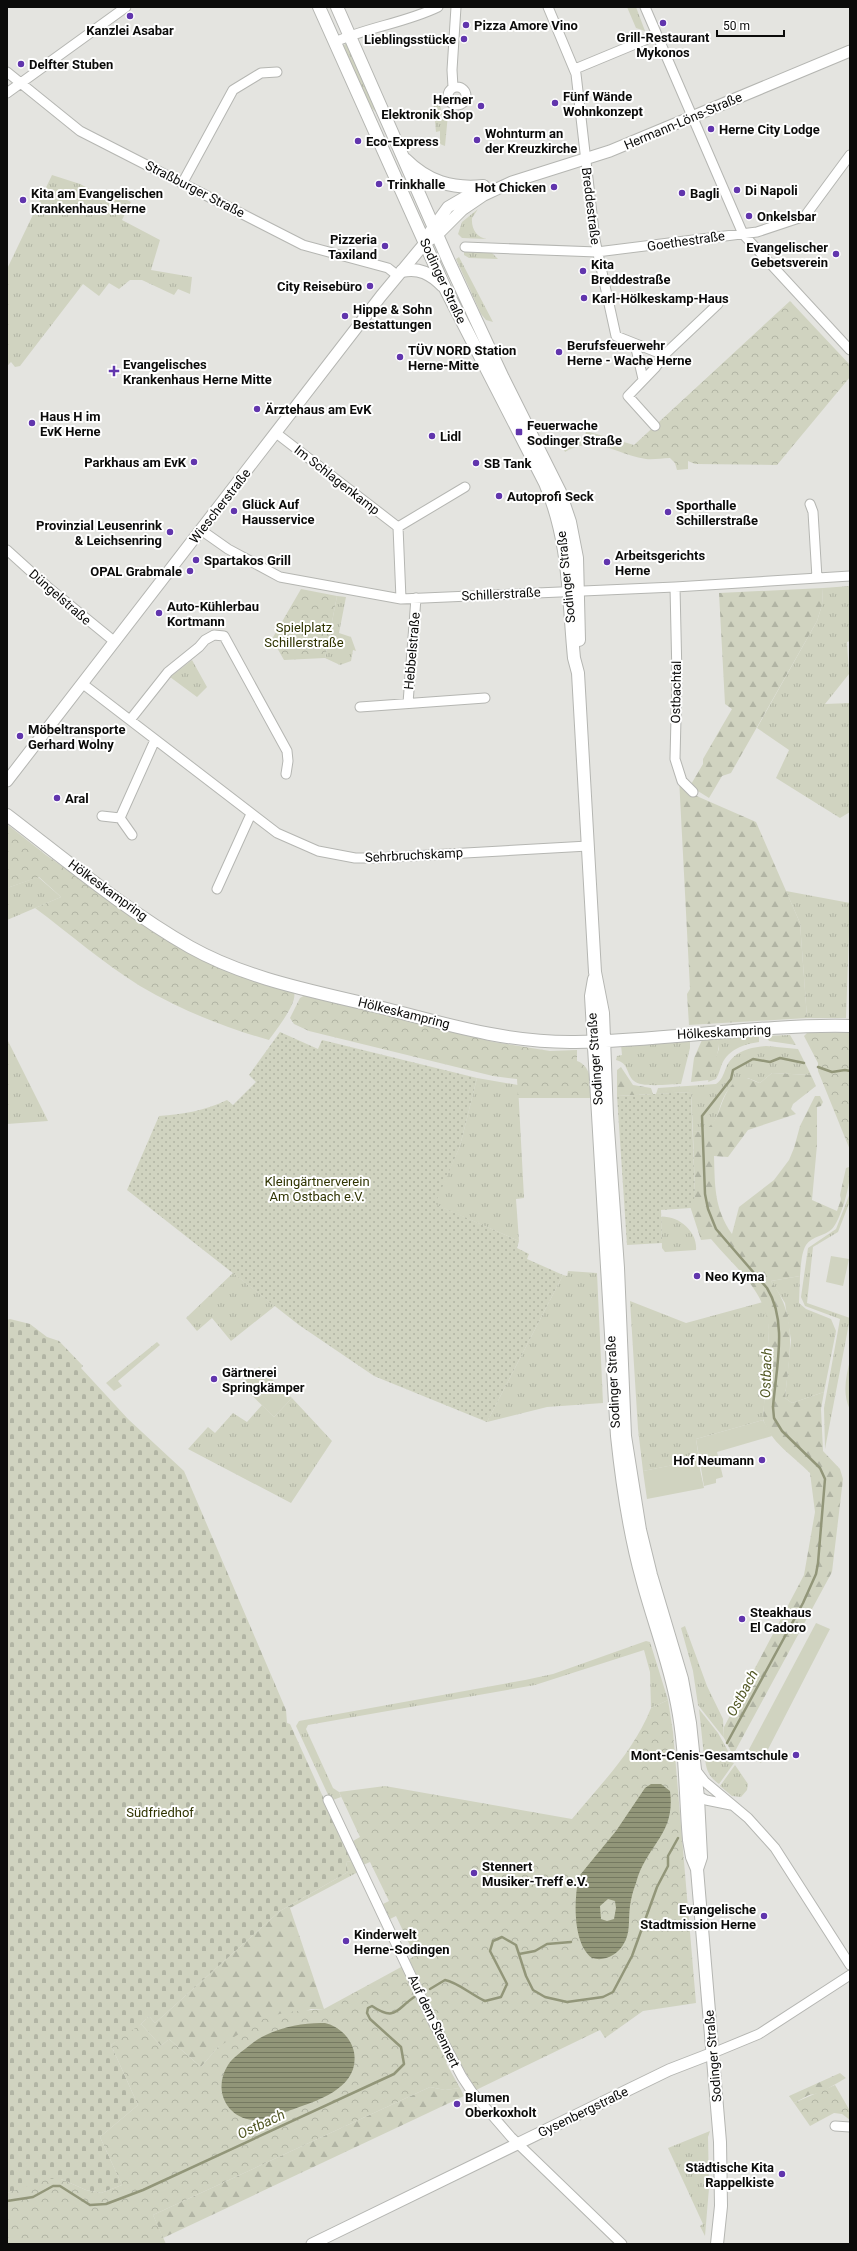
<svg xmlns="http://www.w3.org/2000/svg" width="857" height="2251" font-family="Roboto,sans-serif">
  <defs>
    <pattern id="grass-tufts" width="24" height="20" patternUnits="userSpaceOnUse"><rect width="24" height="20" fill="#d0d3c0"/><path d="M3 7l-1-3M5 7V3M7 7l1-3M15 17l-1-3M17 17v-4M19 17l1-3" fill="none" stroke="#b1b4a4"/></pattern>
    <pattern id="forest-firs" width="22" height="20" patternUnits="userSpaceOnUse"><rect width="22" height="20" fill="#d0d3c0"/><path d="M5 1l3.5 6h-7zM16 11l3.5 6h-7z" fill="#b1b4a4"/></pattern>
    <pattern id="cemetery-stones" width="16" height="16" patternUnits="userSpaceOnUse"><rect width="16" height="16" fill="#d0d3c0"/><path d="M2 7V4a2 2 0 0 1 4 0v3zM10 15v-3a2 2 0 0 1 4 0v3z" fill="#b1b4a4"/></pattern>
    <pattern id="park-crowns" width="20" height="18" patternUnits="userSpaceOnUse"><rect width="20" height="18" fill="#d0d3c0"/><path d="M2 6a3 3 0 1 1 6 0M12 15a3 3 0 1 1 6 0" fill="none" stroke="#b1b4a4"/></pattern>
    <pattern id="garden-dots" width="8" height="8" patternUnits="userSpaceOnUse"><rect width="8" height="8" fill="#d0d3c0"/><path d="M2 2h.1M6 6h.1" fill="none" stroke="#b1b4a4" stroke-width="1.8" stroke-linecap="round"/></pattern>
    <pattern id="water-rules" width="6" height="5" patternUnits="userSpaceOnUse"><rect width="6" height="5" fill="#929679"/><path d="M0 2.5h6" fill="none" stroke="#757961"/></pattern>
  </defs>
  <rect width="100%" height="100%" fill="#e4e4e0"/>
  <!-- grass -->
  <path fill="url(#grass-tufts)" d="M627,7H636L645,31L636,28Z
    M345,44H347L417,202L376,112L368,105L343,47Z
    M433,101H436L440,104L441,110L448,114L445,146L440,144V131L436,132Z
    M52,175L80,184L111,200L113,193L131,202L122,220L160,240L151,270L192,277L190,294L178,289L174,295L142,280H130L119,289L109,283L99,296L83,284L20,366L15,367L11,362L7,366V269Z
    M478,209L472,218C471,229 477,238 487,239L462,238L458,234L462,222Z
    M464,251H490L498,259L469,258L464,255Z
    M459,257L493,322L486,320L481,314L456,259Z
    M850,586V641L847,642L849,674L825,704L850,703V812L840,818L776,778L789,750L757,728L817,621L822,605L823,588Z
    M337,596L346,597L339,633L351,637L356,651L353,650L351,661L340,665L325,658Z
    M192,660L207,687L197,697L170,677Z
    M38,877L61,897L7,920V888Z
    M786,891L850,903L846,1018H807L800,923Z
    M790,1035L796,1045L769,1041L766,1036Z
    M759,1036V1042C744,1044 729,1049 722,1064C720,1069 719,1074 716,1079L708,1082L710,1071L719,1049L717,1039Z
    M7,1039L48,1121L7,1124Z
    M690,1040V1048L681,1084C671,1084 641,1088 634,1081C626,1074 629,1063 616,1060L617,1056L622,1055L621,1045Z
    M766,1046L798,1049L811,1075L772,1073L760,1083L748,1078C743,1081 733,1084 729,1089C715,1105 722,1132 693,1132L691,1092L656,1094L658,1088L716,1084C722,1080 723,1075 726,1068C732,1052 749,1047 766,1046Z
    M477,1078L518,1085L524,1198L516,1199L519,1241L434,1204L460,1146Z
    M850,1193V1201L838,1232L813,1247L807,1303L850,1318L825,1449L824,1408L840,1319L805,1306L801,1297L808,1248L836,1229Z
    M661,1217C678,1215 698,1232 696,1250L665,1252L662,1248Z
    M568,1271L597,1273L603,1403L547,1407L487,1422L563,1275L567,1276Z
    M233,1273L275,1306L231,1341L212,1318L197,1331L186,1318Z
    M800,1276L799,1303L806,1309L831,1319L836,1331L824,1392L792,1403L785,1398L791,1340L785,1303L771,1281Z
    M630,1301L686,1323L763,1302L768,1316L769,1330L763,1420L696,1439L699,1460L643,1471L638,1429Z
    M157,1342L160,1345L118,1381L122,1386L114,1391L106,1383Z
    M292,1398L332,1441L291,1503L188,1449L208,1427L215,1433L233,1413L247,1422L262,1405L274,1417Z
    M685,1626L707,1686L723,1719L724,1738L698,1705L693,1671L681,1628Z
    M646,1641L650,1642L668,1700L651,1708L650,1672L644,1650L535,1685L308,1725L306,1729L333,1788L339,1792L341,1797L333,1800L330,1799L296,1726L299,1721L525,1680L553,1674Z
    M699,1709L718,1733L732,1758L704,1756Z
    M712,1757L734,1763L719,1784C709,1777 706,1770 705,1758Z
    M735,1765L748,1784L747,1790L741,1797L732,1796L720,1786Z
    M352,1861L358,1872L309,1898L308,1895L348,1872L346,1862Z
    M710,2131L708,2137L709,2188L705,2236L700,2226L703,2224L668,2148Z"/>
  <!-- forest -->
  <path fill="url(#forest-firs)" d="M823,588L822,605L817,621L731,773L722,776L709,798L690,786L703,764V759L732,709L725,704L719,593Z
    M679,778L682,788L692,794L756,822L800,923L807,1018L689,1025L687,994L690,989Z
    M717,1039C723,1050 710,1068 709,1080L691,1082L694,1058L702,1040Z
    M621,1067L633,1085L651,1088L653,1094L617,1096V1070Z
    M772,1073L811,1075L816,1086L793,1104L791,1109L796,1114L748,1130L728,1157L714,1156C715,1186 714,1208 732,1234L739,1207L774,1180L789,1160L794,1148L800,1126L815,1096H820L823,1102L821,1106L817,1107V1145L812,1200L837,1211L841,1199L840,1195L846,1168L849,1167C853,1178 841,1220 832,1229C825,1236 812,1236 806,1245C801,1253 801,1267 800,1276L771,1281C799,1318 789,1355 785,1398L792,1403L824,1392L821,1409L823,1451L840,1469L843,1479L832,1572L733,1755L724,1738V1727L804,1575L815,1512L810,1473C792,1455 771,1443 763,1419L769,1330C765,1289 736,1269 711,1239L701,1240L690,1206L695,1196L693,1132C728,1132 714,1083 746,1078C750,1078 755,1082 760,1083Z
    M308,1895L309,1898L290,1908L324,2009H311L218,2047L201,2067L169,2039L161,2046L141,2024L149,2016L155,2023L280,1911Z
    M840,2073L846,2078L820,2093L809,2095L794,2103L789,2096Z
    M430,2087L445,2090L460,2088L464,2096L163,2238L153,2215Z"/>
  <!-- cemetery -->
  <path fill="url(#cemetery-stones)" d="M10,1319L30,1324L47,1337L59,1341L83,1366L81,1368L128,1419L184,1471L286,1710L287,1723L290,1724L352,1861L346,1862L348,1872L280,1911L155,2023L149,2016L135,2030L111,2045L138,2105L100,2137L122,2185L101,2193L86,2190L61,2179L7,2193V1320Z"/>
  <!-- park -->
  <path fill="url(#park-crowns)" d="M790,301L850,365V377L777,465L695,464L688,461V469L677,470L675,463L670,458C662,458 653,460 646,459C616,455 597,434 565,452L561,443L585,436L586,431L634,445Z
    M301,589L337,596L325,658L284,660L272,639Z
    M8,825L46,855L174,945L201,959L294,992C298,1003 275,1031 269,1040C223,1027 181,1010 140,986C103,963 70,934 35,908L61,897L39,877L7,888Z
    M305,995L494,1042L550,1051L577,1050V1061C592,1066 591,1085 592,1098H518L517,1079L493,1076L309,1031L294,1024L290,1018L300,998Z
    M850,1032V1150L818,1071V1063L804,1036L807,1033Z
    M668,1700L673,1732L696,2003L643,2011L605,2038L600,2030L476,2090L433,2016L434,2013L409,1959L415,1956L396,1916L390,1919L383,1904L389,1901L370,1862L363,1865L353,1841L360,1837L339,1792L385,1786L572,1819C601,1784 634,1751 651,1708Z
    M403,1966L449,2061L446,2063L460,2088L445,2090L430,2087L153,2215L166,2244H7V2193L48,2179H61L86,2190L101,2193L122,2185L100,2137L138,2105L111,2045L141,2024L161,2046L169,2039L201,2067L218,2047L263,2019L286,2012L324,2009Z
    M835,2085L850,2111V2120L842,2114L834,2113L810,2126L794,2103Z"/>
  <!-- garden -->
  <path fill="url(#garden-dots)" d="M280,1032L318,1049L322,1040L477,1078L460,1146L435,1204L519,1241L517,1248L529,1254L527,1259L563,1275L487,1422L374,1376L299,1325L127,1190L159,1116C183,1114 205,1111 227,1100L233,1105L256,1082L249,1075Z
    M691,1092L695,1196L691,1208L661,1210L662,1243L627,1245L617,1096Z"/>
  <!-- pitch -->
  <path fill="#d0d3c0" d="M831,1256L849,1259L843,1286L826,1282Z
    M850,1360V1410C842,1393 846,1377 850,1360Z
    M259,1367L292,1398L274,1417L241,1385Z
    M763,1420L772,1436L717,1452L723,1477L716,1479V1483L704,1486L696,1439Z
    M698,1460L704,1488L647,1499L643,1471Z
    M816,1623L830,1629L761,1763L746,1755Z"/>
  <!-- water -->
  <path fill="url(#water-rules)" fill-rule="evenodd" d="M651,1784H661L670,1791C676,1835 646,1845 636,1883C633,1891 631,1898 630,1906C628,1920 631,1933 623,1945C617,1955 604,1962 592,1958C573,1944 574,1902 578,1881L580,1875L616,1831L645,1788ZM608,1899L615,1901L616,1908L614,1919L607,1921L601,1919L600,1906Z
    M325,2023C338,2026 351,2037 354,2052C360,2087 320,2100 294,2109C281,2113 267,2121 253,2120C225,2117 213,2088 228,2065C233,2057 243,2051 250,2045C269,2029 301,2022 325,2023Z"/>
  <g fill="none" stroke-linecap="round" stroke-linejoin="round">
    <!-- stream -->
    <path stroke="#929679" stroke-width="2.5" d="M818,1067L832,1072L845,1070L850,1071
      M727,1743L803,1603L816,1574L818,1563L825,1479L820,1468L782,1431L774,1418L773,1407C776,1368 788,1322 767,1288L716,1229L708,1209L705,1194L702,1116L731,1079L733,1070L753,1059L770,1062L780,1058L804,1063
      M519,1954L535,1951L547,1944L571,1942
      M430,1989L445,1980C457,1982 472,1995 485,2001L501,1997L507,1984L490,1951L493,1941L502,1937L516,1945L526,1976L533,1990L545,1997L567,2002L603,1997L613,1992L632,1956L657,1887L668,1866V1856L678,1838
      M7,2201L33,2197L53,2186H60L90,2205L106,2204L143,2190L394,2074L404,2064L401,2047L370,2019L367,2013L368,2008L372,2006C397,2023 397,2007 416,1996"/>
    <!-- minor casing -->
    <g stroke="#b5b6b2" stroke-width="11">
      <path id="minor" d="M548,7L576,74L595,240L616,336L664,355
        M645,7L743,234L850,350
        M335,42C368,27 405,23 438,7
        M575,69L657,35
        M7,72L80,131L303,245L388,268L398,276
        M448 96a9 9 0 1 1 18 0a9 9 0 1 1-18 0Z
        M453,87L452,70L456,7
        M7,93L126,7
        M183,182L233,90L261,73L277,72
        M465,247L597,252L757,232L805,216L850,155
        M635,344L643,379
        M655,426L628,396L655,368L664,355L718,304
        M276,433L398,527L401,599
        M810,504L813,512L817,578
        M398,527L465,487
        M201,530L228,549L280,577L401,599L675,587L850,576
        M7,550L49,588L115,642
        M675,587L677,677L675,759L682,781L693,792
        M83,684L277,833L318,851L355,858H376L588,846
        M408,703L416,598
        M360,707L485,698
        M130,720L168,672L199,647L205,640L214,635L224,636L287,751L288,761L286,774
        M102,816L120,818L155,740
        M120,818L132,835
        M217,889L251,814
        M695,1769L705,1782L748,1818L775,1848L850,1965
        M694,1794L706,1800L731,1805
        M328,1800L433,2022L462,2077L472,2092L511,2137L622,2244
        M713,2053L759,2034L850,1975
        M835,2126L850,2127"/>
    </g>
    <!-- tertiary casing -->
    <g stroke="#b5b6b2" stroke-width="13">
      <path id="tertiary" d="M430,232L448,207L484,186
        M7,781L381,296L425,243L437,235L462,210L484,195L512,182L610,151L850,51
        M312,2244L669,2070L713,2053"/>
    </g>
    <!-- secondary casing -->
    <g stroke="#b5b6b2" stroke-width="14">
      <path id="secondary" d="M319,7L445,288L545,483C570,542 568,596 574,658L578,673L595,972L603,1013L607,1115L618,1268L625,1436L640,1530L651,1575L682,1679L690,1723L698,1798L701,1857L697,1869
        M337,7L449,262L503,378L560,492L570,522L577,558L579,640
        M405,159C428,182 452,189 483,186
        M402,271C419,267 431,274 443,286
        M7,815C66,860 125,910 190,947C247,979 313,991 375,1006C442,1023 505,1043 575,1042C666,1041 758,1024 850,1026
        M594,979L591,996L617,1436C622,1484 629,1532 642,1579C653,1621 669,1661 677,1704C686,1749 685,1795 689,1840L692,1857L697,1869L720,2142L721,2206L717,2244"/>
    </g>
    <!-- minor -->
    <use href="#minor" stroke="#fff" stroke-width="9"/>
    <!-- tertiary -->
    <use href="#tertiary" stroke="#fff" stroke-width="11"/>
    <!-- secondary -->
    <use href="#secondary" stroke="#fff" stroke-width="12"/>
  </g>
  <!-- markers -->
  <g fill="#6135ad" stroke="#fff" stroke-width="1.5">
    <circle cx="130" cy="16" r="4"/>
    <circle cx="663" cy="23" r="4"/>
    <circle cx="466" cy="25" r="4"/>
    <circle cx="464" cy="39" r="4"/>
    <circle cx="21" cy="64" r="4"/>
    <circle cx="555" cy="103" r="4"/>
    <circle cx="481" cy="106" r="4"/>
    <circle cx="711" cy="129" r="4"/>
    <circle cx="477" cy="140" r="4"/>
    <circle cx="358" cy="141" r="4"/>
    <circle cx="379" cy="184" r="4"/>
    <circle cx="554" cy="187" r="4"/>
    <circle cx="737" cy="190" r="4"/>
    <circle cx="682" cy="193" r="4"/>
    <circle cx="23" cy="200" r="4"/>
    <circle cx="749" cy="216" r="4"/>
    <circle cx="385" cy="246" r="4"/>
    <circle cx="836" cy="254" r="4"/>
    <circle cx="583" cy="271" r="4"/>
    <circle cx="370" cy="286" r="4"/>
    <circle cx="584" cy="298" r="4"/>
    <circle cx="345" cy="316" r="4"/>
    <circle cx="559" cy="352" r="4"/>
    <circle cx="400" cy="357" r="4"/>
    <path d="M112 365h4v4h4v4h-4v4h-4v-4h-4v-4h4z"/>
    <circle cx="257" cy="409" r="4"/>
    <circle cx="32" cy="423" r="4"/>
    <rect x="515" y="428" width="8" height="8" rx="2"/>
    <circle cx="432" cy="436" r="4"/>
    <circle cx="194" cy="462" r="4"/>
    <circle cx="476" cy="463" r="4"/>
    <circle cx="499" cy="496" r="4"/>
    <circle cx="234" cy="511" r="4"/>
    <circle cx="668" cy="512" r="4"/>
    <circle cx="170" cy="532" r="4"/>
    <circle cx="196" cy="560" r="4"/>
    <circle cx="607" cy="562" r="4"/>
    <circle cx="190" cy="571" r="4"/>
    <circle cx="159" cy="613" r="4"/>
    <circle cx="20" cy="736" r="4"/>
    <circle cx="57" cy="798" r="4"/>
    <circle cx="697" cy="1276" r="4"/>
    <circle cx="214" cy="1379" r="4"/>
    <circle cx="762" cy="1460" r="4"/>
    <circle cx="742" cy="1619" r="4"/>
    <circle cx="796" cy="1755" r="4"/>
    <circle cx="474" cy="1873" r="4"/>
    <circle cx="764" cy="1916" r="4"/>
    <circle cx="346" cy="1941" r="4"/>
    <circle cx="457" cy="2104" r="4"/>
    <circle cx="782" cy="2174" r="4"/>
  </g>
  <g text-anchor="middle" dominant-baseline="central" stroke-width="4" stroke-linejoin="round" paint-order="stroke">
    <!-- poi labels -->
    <g font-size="13" font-weight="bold" fill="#0b0b0a" stroke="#fff" text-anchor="start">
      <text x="474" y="25">Pizza Amore Vino</text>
      <text x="130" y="30" text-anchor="middle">Kanzlei Asabar</text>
      <text x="663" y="37" text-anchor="middle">Grill-Restaurant<tspan x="663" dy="15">Mykonos</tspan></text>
      <text x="456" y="39" text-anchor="end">Lieblingsstücke</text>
      <text x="29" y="64">Delfter Stuben</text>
      <text x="563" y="96">Fünf Wände<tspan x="563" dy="15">Wohnkonzept</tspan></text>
      <text x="473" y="99" text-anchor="end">Herner<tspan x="473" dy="15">Elektronik Shop</tspan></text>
      <text x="719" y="129">Herne City Lodge</text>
      <text x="485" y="133">Wohnturm an<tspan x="485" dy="15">der Kreuzkirche</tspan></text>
      <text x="366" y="141">Eco-Express</text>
      <text x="387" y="184">Trinkhalle</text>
      <text x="546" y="187" text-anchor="end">Hot Chicken</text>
      <text x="745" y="190">Di Napoli</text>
      <text x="31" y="193">Kita am Evangelischen<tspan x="31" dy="15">Krankenhaus Herne</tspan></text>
      <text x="690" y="193">Bagli</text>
      <text x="757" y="216">Onkelsbar</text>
      <text x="377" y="239" text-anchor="end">Pizzeria<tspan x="377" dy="15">Taxiland</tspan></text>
      <text x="828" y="247" text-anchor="end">Evangelischer<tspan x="828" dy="15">Gebetsverein</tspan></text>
      <text x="591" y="264">Kita<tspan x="591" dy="15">Breddestraße</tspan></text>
      <text x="362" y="286" text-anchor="end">City Reisebüro</text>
      <text x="592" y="298">Karl-Hölkeskamp-Haus</text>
      <text x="353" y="309">Hippe &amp; Sohn<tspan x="353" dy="15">Bestattungen</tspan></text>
      <text x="567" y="345">Berufsfeuerwehr<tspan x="567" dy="15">Herne - Wache Herne</tspan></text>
      <text x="408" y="350">TÜV NORD Station<tspan x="408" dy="15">Herne-Mitte</tspan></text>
      <text x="123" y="364">Evangelisches<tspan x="123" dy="15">Krankenhaus Herne Mitte</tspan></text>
      <text x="265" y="409">Ärztehaus am EvK</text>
      <text x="40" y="416">Haus H im<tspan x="40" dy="15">EvK Herne</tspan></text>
      <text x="527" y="425">Feuerwache<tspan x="527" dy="15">Sodinger Straße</tspan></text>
      <text x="440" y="436">Lidl</text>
      <text x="186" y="462" text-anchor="end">Parkhaus am EvK</text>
      <text x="484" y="463">SB Tank</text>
      <text x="507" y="496">Autoprofi Seck</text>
      <text x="242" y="504">Glück Auf<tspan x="242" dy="15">Hausservice</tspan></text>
      <text x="676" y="505">Sporthalle<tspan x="676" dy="15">Schillerstraße</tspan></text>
      <text x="162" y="525" text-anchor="end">Provinzial Leusenrink<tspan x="162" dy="15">&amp; Leichsenring</tspan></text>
      <text x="615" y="555">Arbeitsgerichts<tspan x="615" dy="15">Herne</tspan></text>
      <text x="204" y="560">Spartakos Grill</text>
      <text x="182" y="571" text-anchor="end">OPAL Grabmale</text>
      <text x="167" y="606">Auto-Kühlerbau<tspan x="167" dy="15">Kortmann</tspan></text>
      <text x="28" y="729">Möbeltransporte<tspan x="28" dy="15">Gerhard Wolny</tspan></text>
      <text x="65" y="798">Aral</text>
      <text x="705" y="1276">Neo Kyma</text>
      <text x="222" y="1372">Gärtnerei<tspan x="222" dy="15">Springkämper</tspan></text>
      <text x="754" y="1460" text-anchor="end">Hof Neumann</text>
      <text x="750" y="1612">Steakhaus<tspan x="750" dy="15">El Cadoro</tspan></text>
      <text x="788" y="1755" text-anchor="end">Mont-Cenis-Gesamtschule</text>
      <text x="482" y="1866">Stennert<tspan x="482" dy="15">Musiker-Treff e.V.</tspan></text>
      <text x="756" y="1909" text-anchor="end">Evangelische<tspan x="756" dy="15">Stadtmission Herne</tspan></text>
      <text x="354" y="1934">Kinderwelt<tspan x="354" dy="15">Herne-Sodingen</tspan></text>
      <text x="465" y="2097">Blumen<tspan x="465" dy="15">Oberkoxholt</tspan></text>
      <text x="774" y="2167" text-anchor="end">Städtische Kita<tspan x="774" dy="15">Rappelkiste</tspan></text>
    </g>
    <!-- street labels -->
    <g font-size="13" fill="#0b0b0a" stroke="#fff">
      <text transform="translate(683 121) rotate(-23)">Hermann-Löns-Straße</text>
      <text transform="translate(195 189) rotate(27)">Straßburger Straße</text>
      <text transform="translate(591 206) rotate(83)">Breddestraße</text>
      <text transform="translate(686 241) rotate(-8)">Goethestraße</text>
      <text transform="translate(443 281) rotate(65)">Sodinger Straße</text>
      <text transform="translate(337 480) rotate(38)">Im Schlagenkamp</text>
      <text transform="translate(220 506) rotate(-52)">Wiescherstraße</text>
      <text transform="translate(566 577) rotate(-96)">Sodinger Straße</text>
      <text transform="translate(501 594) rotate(-3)">Schillerstraße</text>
      <text transform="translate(60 597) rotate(41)">Düngelstraße</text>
      <text transform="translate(412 651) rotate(-85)">Hebbelstraße</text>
      <text transform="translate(676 692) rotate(-89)">Ostbachtal</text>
      <text transform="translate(414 855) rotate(-3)">Sehrbruchskamp</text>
      <text transform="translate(108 890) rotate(36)">Hölkeskampring</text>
      <text transform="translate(404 1013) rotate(14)">Hölkeskampring</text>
      <text transform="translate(724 1032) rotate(-3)">Hölkeskampring</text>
      <text transform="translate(595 1059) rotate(-94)">Sodinger Straße</text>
      <text transform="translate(613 1382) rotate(-93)">Sodinger Straße</text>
      <text transform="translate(434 2021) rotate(64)">Auf dem Stennert</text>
      <text transform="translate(713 2056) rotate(-95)">Sodinger Straße</text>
      <text transform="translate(583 2112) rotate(-26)">Gysenbergstraße</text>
    </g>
    <!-- park labels -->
    <g font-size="13" fill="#2f3300" stroke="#fff">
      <text x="304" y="627">Spielplatz<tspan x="304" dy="15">Schillerstraße</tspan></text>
      <text x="317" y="1181">Kleingärtnerverein<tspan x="317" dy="15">Am Ostbach e.V.</tspan></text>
      <text x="160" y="1812">Südfriedhof</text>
    </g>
    <!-- water labels -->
    <g font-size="14" font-style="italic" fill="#535926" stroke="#fff">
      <text transform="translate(766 1373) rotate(-88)">Ostbach</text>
      <text transform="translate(742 1693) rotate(-62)">Ostbach</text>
      <text transform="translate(261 2124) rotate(-25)">Ostbach</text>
    </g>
  </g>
  <!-- border -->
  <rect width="857" height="2251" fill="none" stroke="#0b0b0a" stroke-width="16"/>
  <!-- scale -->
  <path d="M717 30v6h67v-6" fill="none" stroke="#0b0b0a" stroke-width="2"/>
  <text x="723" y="30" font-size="12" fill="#0b0b0a" stroke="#ffffff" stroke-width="3" paint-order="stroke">50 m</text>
</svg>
